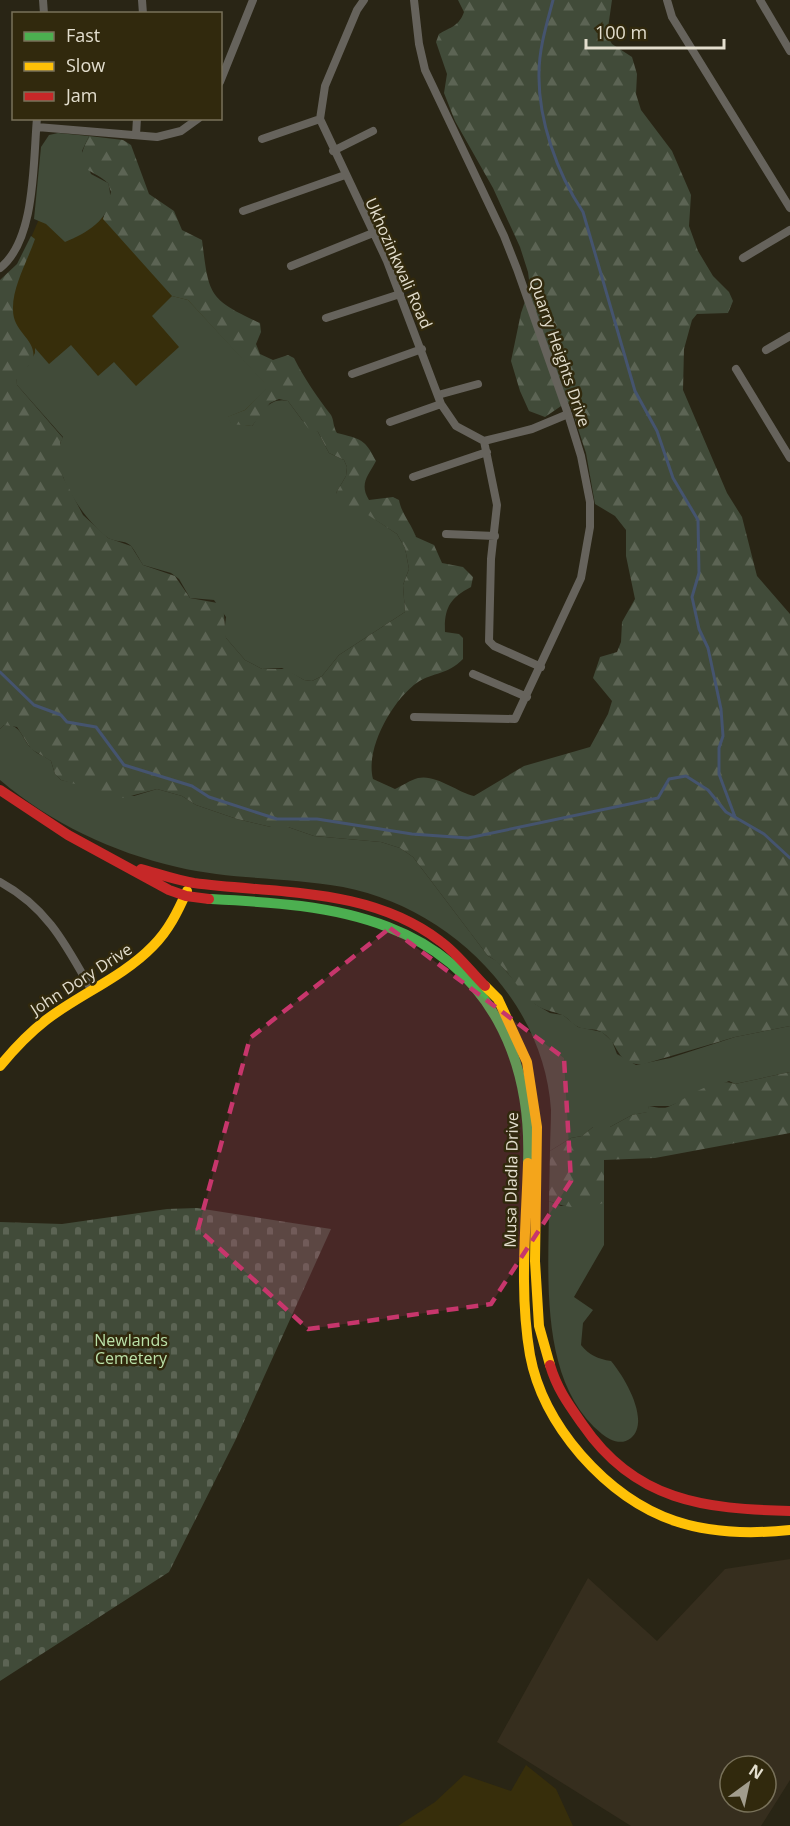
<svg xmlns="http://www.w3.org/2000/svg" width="790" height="1826" font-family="'Open Sans',sans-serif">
  <defs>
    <pattern id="forest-firs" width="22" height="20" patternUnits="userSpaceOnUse" patternTransform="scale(1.5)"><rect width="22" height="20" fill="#414b39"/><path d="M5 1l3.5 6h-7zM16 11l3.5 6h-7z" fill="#5c6454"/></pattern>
    <pattern id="cemetery-stones" width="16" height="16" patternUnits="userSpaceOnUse" patternTransform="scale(1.5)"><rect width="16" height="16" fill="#414b39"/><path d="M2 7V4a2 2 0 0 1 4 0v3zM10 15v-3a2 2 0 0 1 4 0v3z" fill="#5c6454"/></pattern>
  </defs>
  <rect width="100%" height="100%" fill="#292515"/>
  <!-- commercial -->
  <path fill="#362e1e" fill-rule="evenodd" d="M790,1559V1780L761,1826H631L497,1742L588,1578L657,1641L725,1569ZM730,1766H766V1802H730Z"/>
  <!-- built -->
  <path fill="#372e0b" d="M111,217L281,388L157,532L0,310L39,219Z
    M526,1765L556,1789L573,1826H398L435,1802L464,1775L511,1791Z"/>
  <!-- green -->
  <path fill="#414b39" d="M58,133L89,136L82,151L91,174L108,183C118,215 90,232 65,242L46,224L34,219L41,147L49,135Z
    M172,296L188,300L269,387L245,410L228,417L231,423L252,426C262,412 269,397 288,401L302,420L318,432L329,453L344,460L347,467L346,476L336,493L397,534L405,548L409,569L403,585L405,612L339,655L322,676L312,681L304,680L282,668L262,669L245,660L226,638L224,633L226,617L214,600L190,598L179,579L171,573L143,565C139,559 135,550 130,545C124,540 115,542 108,538C85,521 45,467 63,437L17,385V373L21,367L28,366L35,353V348L49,364L71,345L98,376L114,362L136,386L179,347L152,316Z
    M4,725C22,724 21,738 31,748C36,754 45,756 51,761L55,774L61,780L134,796L157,789L182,796L196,805L237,819L271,827H288L314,836L381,842L400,848L413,857L488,956L497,961L535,1004L550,1013L563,1015L578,1027L602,1032L612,1041L617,1054L636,1065L670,1058L735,1037L790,1026V1072L735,1084L729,1081L670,1106H649L648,1112L632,1115L610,1127H593L582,1136L571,1138L550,1151C550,1137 551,1123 551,1110C544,999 448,907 343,887C288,877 231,880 177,867C112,852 51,823 0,780V729Z
    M549,1201L561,1206L604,1203V1245L574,1297L593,1310L583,1323L581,1345C589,1355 598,1359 611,1361C624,1376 651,1421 631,1438C621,1446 610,1440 602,1434C538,1382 549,1275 549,1201Z"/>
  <!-- forest -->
  <path fill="url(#forest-firs)" d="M458,0H612L607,35L612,44L632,57L637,74L636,94L641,110L672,151L691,195L689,226L698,251L713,276L729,292L733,301L728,313L697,314L692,320L684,349L683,390L727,493L742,517L757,576L790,614V1026L735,1037L644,1064C615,1066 621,1045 603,1033C596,1028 589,1030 581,1028C573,1026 569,1018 562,1015C553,1011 545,1011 536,1005C518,992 508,966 488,956L413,857L400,848L381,842L314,836L288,827H271L237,819L196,805L182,796L157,789L123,798L61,780L55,774L51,761L31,749L17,727L4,725L0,729V280L17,264L31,236L35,239C28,260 12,287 13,310C13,334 40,340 32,363C23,371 16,369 17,385L63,438L60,443L63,477L83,515L108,538L131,546L143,565L175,576L190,598L223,604L226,638L245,660L262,669H286L304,680L312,681L322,676L339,655L405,612L403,585L409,569L405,548L397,534L368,515L354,517L342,508L336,493L346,476L347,467L344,460L329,453L318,432L308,428L288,401L279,399L270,403L252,426L231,424L227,417L245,410L268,387L188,300L172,296L103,219L111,192L108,183C87,165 71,173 89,136L123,140L131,145L149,194L174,211L182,230L202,240C209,295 208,299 260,323L261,332L256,344L260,354L273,360L288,355L294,358C304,378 317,397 331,415C334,420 333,427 337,433C361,439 365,439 376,461C368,476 359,484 369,500L393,497L399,500C402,515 411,523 416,537L434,545L442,563L463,567L473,577L471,587C450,598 444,608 445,632L459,634L463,638V659C447,675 434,672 418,682C392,700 365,749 373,779L395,789C402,786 410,780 418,778C436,774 457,792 474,796L524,766L590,747L608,714L612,701L593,678L600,657L617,652L621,642L622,622L635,599L626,556V530L615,516L595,504L586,453L570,404L567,402L545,417L529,411L520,391L511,361L521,313L530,287L528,272L520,247L493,188L455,121L444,93L447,74L436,42L439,34C451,27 459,26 464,12Z
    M790,1072V1133L655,1158L604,1160V1203C585,1209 568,1209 549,1201L550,1151L571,1138L582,1136L593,1127H610L632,1115L647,1112L649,1106C655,1107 662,1109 668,1107C687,1099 714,1076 735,1084Z"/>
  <!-- cemetery -->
  <path fill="url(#cemetery-stones)" d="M197,1208L331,1229L235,1441L169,1572L0,1681V1222L62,1224L167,1209Z"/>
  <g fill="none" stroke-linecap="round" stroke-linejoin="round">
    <!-- stream -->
    <path stroke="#45546f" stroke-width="3" d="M553,0C547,23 539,48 539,73C538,120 557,173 583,212L635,391L657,431L673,478L698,520L699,573L692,597L699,629L708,648L721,709L723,736L719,748V774L735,817
      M0,672L34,705L61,715L67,722L96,727L124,765L192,786L209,797L277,819H317L412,834L468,838L658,798L669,779L686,776L708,790L726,812L764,834L790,858"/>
    <!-- street -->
    <path stroke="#66635c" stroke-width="8" d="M43,0L44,14
      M142,0L143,14
      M364,0L357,10L325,86L320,119L387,261L441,404L456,426L484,441L532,429L568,414
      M414,0L419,44L425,70L504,236L517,269L568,414L581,456L590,502V527L581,578L515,719L414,717
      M667,0L672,17L790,208
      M760,0L790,51
      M220,82L253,0
      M37,127L157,137L181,131L199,118
      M136,135L137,118
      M262,139L320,119
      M333,151L373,131
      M243,211L345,175
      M743,258L790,230
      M291,266L373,233
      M0,268C36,240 33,161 37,118
      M326,318L400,294
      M766,350L790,336
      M736,369L790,458
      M352,374L422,349
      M438,395L478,384
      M390,422L441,404
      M484,441L497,505L491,559L489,641L494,646L541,667
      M413,477L487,452
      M446,534L495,536
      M473,674L527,697
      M0,882C48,908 66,945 92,991"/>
    <!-- fast -->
    <path stroke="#4caf50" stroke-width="10" d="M209,899C268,902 332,905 388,927C490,966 532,1059 528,1163"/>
    <!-- slow -->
    <path stroke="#ffc107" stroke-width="10" d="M485,986L498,999L527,1062L537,1127L535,1261L539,1326L550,1365
      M0,1066C14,1049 28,1034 46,1020C80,994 123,977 153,946C169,930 178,911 187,891
      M528,1163C526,1227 519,1292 530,1355C537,1393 556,1426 581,1455C640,1522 703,1539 790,1530"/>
    <!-- jam -->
    <path stroke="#c62828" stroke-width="10" d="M0,790L68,835L169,890L186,896L209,899
      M141,869C159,874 176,880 194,883C278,894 369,887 440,941C457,953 471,972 485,986
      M550,1365C557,1389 569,1405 583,1425C635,1501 704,1509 790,1511"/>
  </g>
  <!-- marked area -->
  <path fill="#c7366c" fill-opacity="0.2" stroke="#c7366c" stroke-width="4.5" stroke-dasharray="12 8" stroke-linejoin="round" d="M390,928L564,1058L571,1181L491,1304L308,1329L198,1229L250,1038Z"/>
  <g text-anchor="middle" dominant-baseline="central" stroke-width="5" stroke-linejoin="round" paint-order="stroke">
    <!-- street labels -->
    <g font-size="16" fill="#e3dece" stroke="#31290d">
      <text transform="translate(399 263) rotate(66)">Ukhozinkwali Road</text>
      <text transform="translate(560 352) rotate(71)">Quarry Heights Drive</text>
      <text transform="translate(81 979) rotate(-33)">John Dory Drive</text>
      <text transform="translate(511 1180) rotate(-89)">Musa Dladla Drive</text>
    </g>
    <!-- park labels -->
    <g font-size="16" fill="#bbe1a9" stroke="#31290d">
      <text x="131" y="1340">Newlands<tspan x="131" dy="18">Cemetery</tspan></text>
    </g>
  </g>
  <!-- legend -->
  <rect x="12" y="12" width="210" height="108" fill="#31290d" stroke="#78715a" stroke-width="1.5"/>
  <rect x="24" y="32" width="30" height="9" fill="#4caf50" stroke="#78715a" stroke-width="1.5"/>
  <text x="66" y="42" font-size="18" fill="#e3dece">Fast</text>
  <rect x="24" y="62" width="30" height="9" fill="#ffc107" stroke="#78715a" stroke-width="1.5"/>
  <text x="66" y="72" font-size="18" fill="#e3dece">Slow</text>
  <rect x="24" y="92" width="30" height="9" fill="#c62828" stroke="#78715a" stroke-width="1.5"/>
  <text x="66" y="102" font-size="18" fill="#e3dece">Jam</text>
  <!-- north arrow -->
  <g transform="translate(748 1784) rotate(33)"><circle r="28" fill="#31290d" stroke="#78715a" stroke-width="1.5"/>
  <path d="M0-4.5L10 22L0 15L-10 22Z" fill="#a29d8d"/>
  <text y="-9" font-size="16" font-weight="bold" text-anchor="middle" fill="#e3dece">N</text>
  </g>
  <!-- scale -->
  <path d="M586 39v9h138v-9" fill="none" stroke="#e3dece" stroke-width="3"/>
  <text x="595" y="39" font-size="18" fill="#e3dece" stroke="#31290d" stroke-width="4.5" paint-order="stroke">100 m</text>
</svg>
